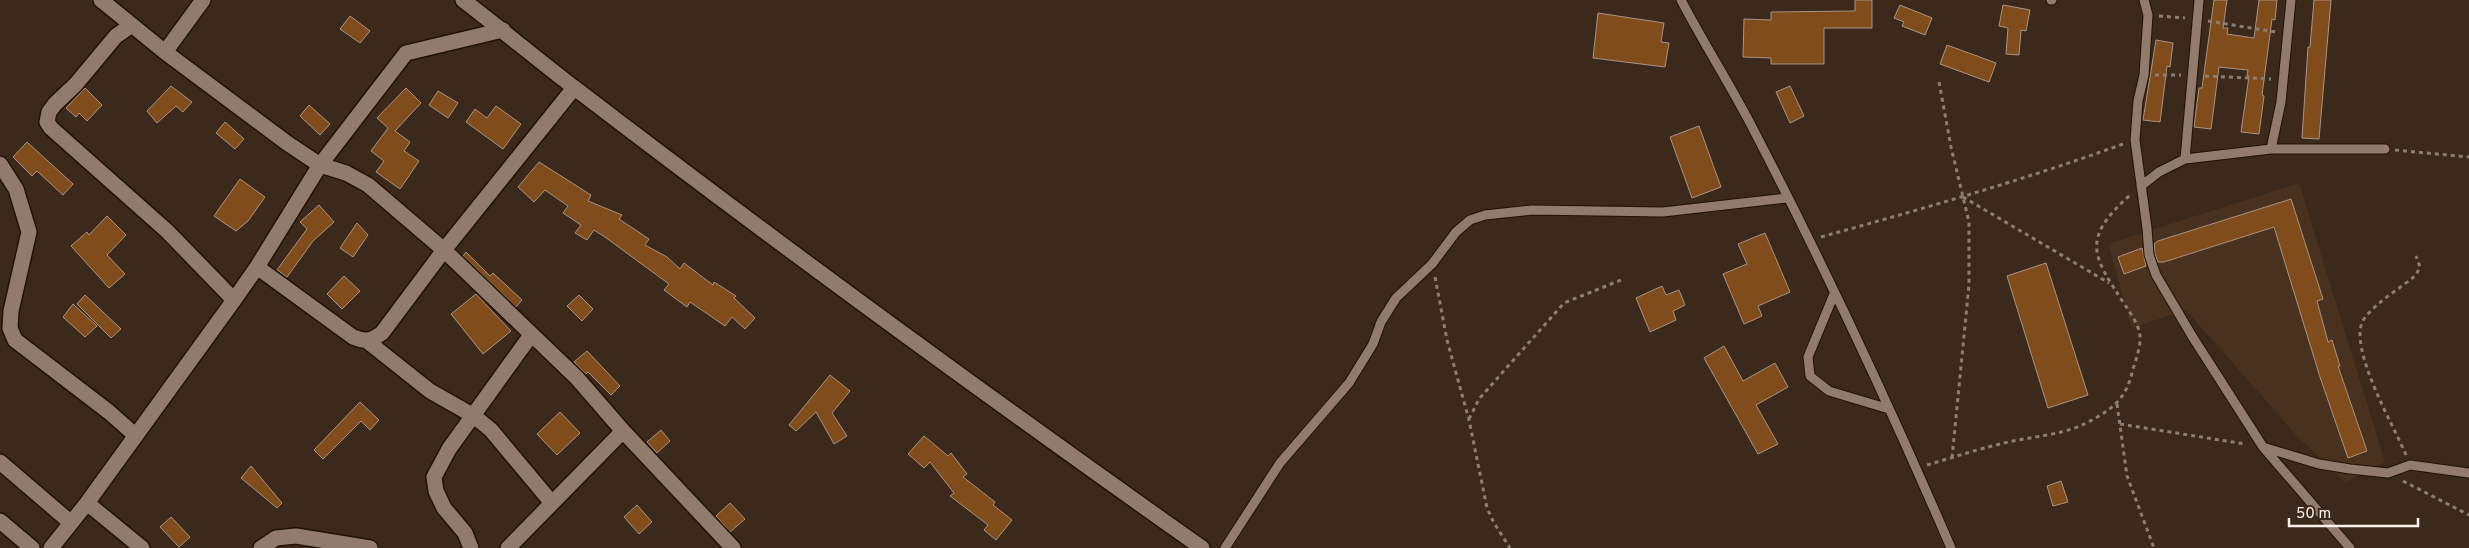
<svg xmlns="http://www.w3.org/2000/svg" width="2469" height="548" font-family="Overpass,sans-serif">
  <rect width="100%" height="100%" fill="#3b2a1c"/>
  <!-- built -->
  <path fill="#48311f" d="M2299,183L2385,462L2345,482L2297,436L2186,310L2132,328L2108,244Z"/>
  <!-- building -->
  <path fill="#814c1b" stroke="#a99383" d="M1855,0H1872V28H1824V64H1771V58L1743,57L1744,19L1771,20V12L1855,11Z
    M2214,0H2227L2223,28H2228L2227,34L2254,38L2259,0H2277L2275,20L2272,19L2262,95L2264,96L2259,134L2241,132L2249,76H2247L2248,70L2219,67L2211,129L2194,127L2199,88H2202Z
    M2314,0H2331L2319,139L2302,138L2308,47H2310Z
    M1900,5L1932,18L1925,35L1902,26L1904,22L1894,18Z
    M2003,5L2030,10L2026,31L2021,30L2019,55L2006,54L2008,28L1999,26Z
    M1598,13L1664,23L1661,42L1669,43L1665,67L1593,58Z
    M350,16L370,31L360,43L340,29Z
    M2156,40L2173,43L2170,67L2167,66L2160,122L2143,120Z
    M1947,45L1996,63L1989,82L1940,64Z
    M171,86L192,102L183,112L176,106L157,123L147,111Z
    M1790,86L1804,116L1790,123L1776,92Z
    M85,88L102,105L87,121L79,113L76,117L66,108Z
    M406,88L421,103L395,131L410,142L404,151L419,161L400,189L376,172L384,161L371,151L388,128L377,118Z
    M438,91L458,103L448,118L429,105Z
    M309,105L330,124L320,135L300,116Z
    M496,106L521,124L503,149L466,122L475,109L487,118Z
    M225,122L244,139L235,149L216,133Z
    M1699,126L1721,187L1692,198L1670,137Z
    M27,142L73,184L63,195L37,171L32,176L13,157Z
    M539,162L591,195L588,201L622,215L619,219L649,239L645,245L667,257L680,269L684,263L713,285L714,282L736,296L734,298L755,318L745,329L732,317L725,326L690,302L687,307L664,290L669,284L605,237L594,230L587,240L575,233L581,225L563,213L568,206L545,190L534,202L518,187Z
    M240,179L265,197L248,221L236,231L214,216Z
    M2291,199L2323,299L2317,301L2328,342L2332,340L2340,366H2338L2367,451L2348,458L2320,377L2274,227L2164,262H2158L2155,254L2154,244L2158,241Z
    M319,205L334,222L313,241L287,277L277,270L307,229L300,222Z
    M107,216L126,235L107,255L125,274L109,288L71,246L87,232L89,235Z
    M357,223L368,235L353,257L340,248Z
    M1765,233L1790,292L1758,306L1762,316L1744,324L1723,274L1747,264L1738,244Z
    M2142,248L2146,266L2124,274L2118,257Z
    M466,252L490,276L493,273L522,300L516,307L463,256Z
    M2046,263L2088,395L2048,408L2007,276Z
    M344,276L360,291L342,309L327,294Z
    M1662,286L1666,295L1679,290L1685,305L1673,311L1676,320L1650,332L1636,298Z
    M476,294L511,331L483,354L451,314Z
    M85,295L121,329L111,338L77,304Z
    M579,295L593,309L582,321L567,306Z
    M73,304L97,326L85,337L63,317Z
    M1724,346L1743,381L1775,363L1788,387L1756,405L1778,444L1758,454L1704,358Z
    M587,351L620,386L611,395L588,372L586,374L574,362Z
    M830,375L850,391L832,413L847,436L834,444L816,412L796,431L789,425Z
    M360,402L379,420L370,430L361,421L323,459L314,450Z
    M560,412L580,433L557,455L537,434Z
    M661,430L670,441L657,453L647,442Z
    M924,436L948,456L951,453L967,474L963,477L995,502L993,505L1012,520L996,540L984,530L988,525L950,496L954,493L930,462L924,468L908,454Z
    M251,466L282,503L277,508L241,478Z
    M2061,481L2068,502L2053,506L2047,486Z
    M730,503L745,519L730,532L716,516Z
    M637,505L652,522L639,534L624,517Z
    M171,517L190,537L179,547L160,527Z"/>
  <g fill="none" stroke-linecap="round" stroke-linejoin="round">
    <!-- service casing -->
    <g stroke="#221205" stroke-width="11">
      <path id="service" d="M1681,0C1703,42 1728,81 1750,123C1822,261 1889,404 1951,548
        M2051,0H2052
        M2144,0L2148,15L2144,75L2138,101L2135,140L2147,228L2149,255L2156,275L2192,336L2263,447L2350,548
        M2271,149L2281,102L2291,0
        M2185,159L2199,0
        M2141,186L2159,172L2185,159L2271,149H2385
        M1834,294L1808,357L1810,376L1829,391L1889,409
        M2263,447L2319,464L2350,469L2388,473L2410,465L2469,473
        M1225,548L1280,463L1349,383L1373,344L1381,322L1396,298L1432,264L1456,232L1470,220L1485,215L1532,210L1663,212L1787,198"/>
    </g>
    <!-- minor casing -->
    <g stroke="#221205" stroke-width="18">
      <path id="minor" d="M101,0L165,52L287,143L320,165L346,173L368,185L444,250L577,378L623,431L733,548
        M132,25L116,36L76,84L55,104L49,112L47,122L51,128L167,231L234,300
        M165,52L203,0
        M0,164L16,189L29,232L11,311L10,328L15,340L109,412L135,435
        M257,267L353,337C365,342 371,341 382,333L444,250L574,88
        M367,341L430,391L474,416L491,430L552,503
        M0,462L70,522
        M87,503L142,548
        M0,521L32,548
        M51,548L87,503L234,300L257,267L320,165L406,53L503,30
        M261,548L276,538L296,536L370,548
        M471,548L465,533L444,508L436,491L434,477L449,449L531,335
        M508,548L623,431"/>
    </g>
    <!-- tertiary casing -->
    <g stroke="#221205" stroke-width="18">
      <path id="tertiary" d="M463,0C501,29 538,60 576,89C781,246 991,399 1202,548"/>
    </g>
    <!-- path -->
    <path stroke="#8d7e73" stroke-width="3" stroke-dasharray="4 4" stroke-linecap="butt" d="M2159,16L2185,18
      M2208,21L2276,32
      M2155,75H2181
      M2205,76L2271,79
      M1939,82L1951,147L1969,222V285L1952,458
      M2395,150L2469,157
      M1963,197L2109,283
      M1821,237C1922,209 2024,180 2123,144
      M1435,277L1447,340L1469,420L1487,508L1494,523L1510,548
      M2117,404L2127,476L2154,548
      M1469,419L1479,399L1564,303L1621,280
      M2120,424L2245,444
      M2406,455C2395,428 2346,345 2364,319C2377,301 2400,289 2416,275L2420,267L2416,256
      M1927,465C1951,458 1975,450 2000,444C2030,436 2065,436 2092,420C2116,407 2127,396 2133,369C2136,360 2141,345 2140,336C2139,325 2131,314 2125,305C2093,256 2080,240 2130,195
      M2403,481L2469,515"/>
    <!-- service -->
    <use href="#service" stroke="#907b6c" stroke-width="9"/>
    <!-- minor -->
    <use href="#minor" stroke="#907b6c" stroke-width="15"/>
    <!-- tertiary -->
    <use href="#tertiary" stroke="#907b6c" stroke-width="15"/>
  </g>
  <!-- scale -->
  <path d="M2289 518v8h129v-8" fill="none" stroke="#fdf1e9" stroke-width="2.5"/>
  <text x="2296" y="518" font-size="15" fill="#fdf1e9" stroke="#3b2a1c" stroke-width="4" paint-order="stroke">50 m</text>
</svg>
